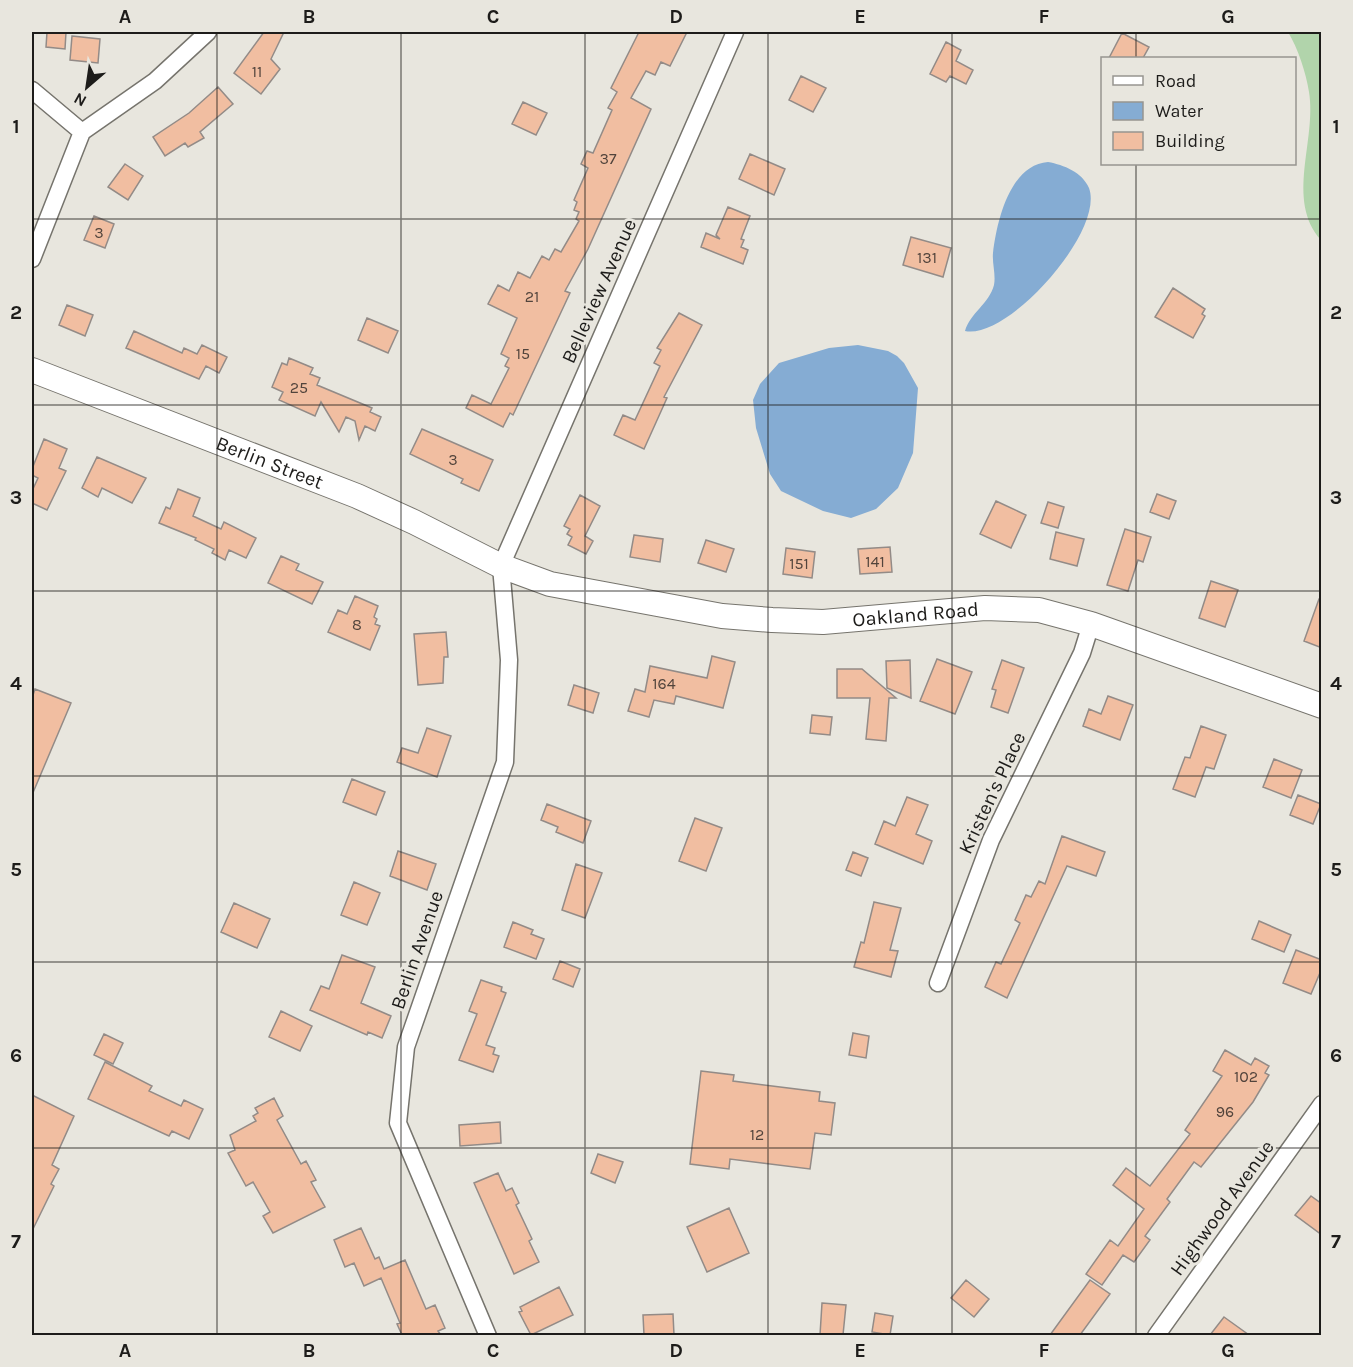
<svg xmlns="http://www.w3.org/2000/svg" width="1353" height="1367" font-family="Karla,sans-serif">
  <rect width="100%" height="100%" fill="#e8e6de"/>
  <!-- green -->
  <path fill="#b1d4ab" d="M1288,32H1321V240C1285,200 1317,140 1309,92C1306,73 1298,48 1288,32Z"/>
  <!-- water -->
  <path fill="#85acd3" d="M1048,162C1064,165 1082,172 1089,188C1105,231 1008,340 965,331C970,313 989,304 994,285C996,275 992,263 993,253C997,220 1010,165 1048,162Z
    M858,345L888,351L897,356L904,363L918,388L913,453L898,488L876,509L851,518L823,511L781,491L770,474L756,428L753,400L760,384L779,363L829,348Z"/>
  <!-- building -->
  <path fill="#f1bea1" stroke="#938b87" stroke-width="1.5" d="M47,32H66L65,49L46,47Z
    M264,32H284L271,59L280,69L261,94L234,73Z
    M639,32H687L670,66L661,62L655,75L646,71L631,98L651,109L588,249L565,291L570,293L513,415L510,413L503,427L466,408L472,395L491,404L509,368L505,366L509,358L501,354L517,318L488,304L498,285L509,291L518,272L530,278L542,256L549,260L555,249L561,252L579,221L576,219L579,212L574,210L577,202L574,200L588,168L581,164L587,151L593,153L612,110L608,108L617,92L611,88Z
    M1122,33L1149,47L1143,58H1109Z
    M72,36L100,39L98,63L70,60Z
    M946,42L961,50L956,61L973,70L966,84L950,76L946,82L930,74Z
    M801,76L826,88L813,112L789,100Z
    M218,87L233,104L200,132L204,138L188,147L185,143L165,156L153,137L189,113Z
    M523,102L547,113L536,135L512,124Z
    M750,154L785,169L774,195L739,179Z
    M125,164L143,176L128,200L108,187Z
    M728,207L750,216L741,239L744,240L741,247L748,250L743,264L701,247L706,233L720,239L716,235Z
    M94,216L114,224L105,248L84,240Z
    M911,237L951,248L943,277L903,265Z
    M1173,288L1205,309L1202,314L1205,316L1193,338L1155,317Z
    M67,305L93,315L85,336L59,325Z
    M679,313L702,325L664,397L667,398L644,449L614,435L623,415L635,420L660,366L654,363L661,350L657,348Z
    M367,318L398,331L388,353L358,340Z
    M134,331L182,353L184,348L197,354L202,345L227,357L219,373L206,366L199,379L126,348Z
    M289,358L313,368L310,374L320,378L317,385L372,408L370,412L381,417L375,431L365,426L359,440L355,421L346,417L339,432L321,402L315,416L279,400L283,392L272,387L282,363L287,365Z
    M422,429L493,460L479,491L461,483L463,479L410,454Z
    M44,439L67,449L59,468L66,471L47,510L32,503V491L38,478L32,475V469Z
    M97,457L146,478L132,503L102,488L98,497L82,488Z
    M178,489L200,498L193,516L221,529L224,522L256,538L246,558L229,550L225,560L212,553L214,549L195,540L196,538L159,523L166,507L170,509Z
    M1157,494L1176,501L1169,519L1150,512Z
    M580,495L600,506L585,536L593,541L586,554L568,545L572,537L567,534L570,529L564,526Z
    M996,501L1026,515L1011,548L980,534Z
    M1048,502L1064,507L1058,528L1041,523Z
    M1125,529L1151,537L1143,562L1138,560L1128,591L1107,585Z
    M1056,532L1084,539L1077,566L1050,559Z
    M634,535L663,539L660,562L630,557Z
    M706,540L734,549L726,572L698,563Z
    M890,547L892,572L860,574L858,549Z
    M786,548L815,552L812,578L783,574Z
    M281,556L299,564L296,570L323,582L312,604L268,583Z
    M1211,581L1238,590L1225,627L1199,618Z
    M355,596L378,606L374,617L377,619L375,624L380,626L370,650L328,632L338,610L347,614Z
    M1319,599H1322V648L1304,641Z
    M446,632L448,657H444L443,683L418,685L414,634Z
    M712,656L735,662L723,708L676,696L674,704L654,700L649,717L628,711L635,689L645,692L650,666L707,678Z
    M937,659L972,672L955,714L920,701Z
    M910,660L911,698L887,688L886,661Z
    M1002,660L1024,668L1008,713L991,707L996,690L992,689Z
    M837,669H862L896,698H889L886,741L866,739L870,698H837Z
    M574,685L599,693L593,713L568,705Z
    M35,689L71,703L32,795V698Z
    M1108,696L1133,705L1120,740L1083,726L1089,709L1101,714Z
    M812,715L832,717L830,735L810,733Z
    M1201,726L1226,735L1214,769L1206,767L1195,797L1173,789L1185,757L1190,758Z
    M427,728L451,736L437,777L397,762L402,748L418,753Z
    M1274,759L1302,770L1291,798L1263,787Z
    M352,779L385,792L376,815L343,802Z
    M1298,795L1321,804L1313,824L1290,815Z
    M907,797L928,805L916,834L932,841L923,864L875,844L884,821L895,826Z
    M547,804L591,821L583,843L556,832L558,827L541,820Z
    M695,818L722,828L706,871L679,861Z
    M1062,836L1105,852L1096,876L1067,866L1007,998L985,987L996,962L1001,964L1020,923L1015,920L1026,895L1031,897L1039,881L1045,884Z
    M398,851L436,864L427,890L390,876Z
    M853,852L868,858L861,876L846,870Z
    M576,864L602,873L585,918L562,910Z
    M354,882L380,893L367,925L341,915Z
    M874,902L901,908L890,950L898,951L891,977L854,967L861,942L864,943Z
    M234,903L270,919L257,948L221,932Z
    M1259,921L1291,935L1284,952L1252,939Z
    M513,922L533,930L531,934L544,939L536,959L504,947Z
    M1296,950L1322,960V968L1311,994L1283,983Z
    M342,955L375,967L361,1003L391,1016L382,1038L368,1032L367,1035L310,1010L321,986L329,989Z
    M560,961L580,969L573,987L553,979Z
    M481,980L502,987L501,991L506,993L486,1045L495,1048L493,1054L499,1056L493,1072L459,1060L477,1014L469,1011Z
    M281,1011L312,1026L300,1051L269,1037Z
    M853,1033L869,1036L866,1058L849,1055Z
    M104,1034L123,1043L113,1064L94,1055Z
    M1225,1050L1251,1065L1255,1058L1269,1066L1265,1073L1269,1075L1253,1102L1201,1167L1194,1162L1167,1199L1170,1202L1145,1236L1150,1240L1134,1262L1123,1255L1102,1285L1086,1274L1110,1240L1118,1246L1144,1209L1113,1185L1126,1168L1150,1186L1190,1134L1185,1130L1222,1076L1213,1071Z
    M105,1062L152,1086L149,1091L181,1106L184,1100L203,1109L189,1139L172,1131L169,1136L88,1099Z
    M701,1071L734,1075L733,1081L820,1092L819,1101L835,1103L831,1135L815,1133L810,1169L730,1159L729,1169L690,1164Z
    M32,1095L74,1116L52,1165L59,1169L51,1184L54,1186L32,1231Z
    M274,1098L283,1116L277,1120L301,1164L306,1161L316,1180L311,1182L325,1207L273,1233L263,1216L270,1212L253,1182L246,1186L228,1153L235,1150L230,1135L256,1121L253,1116L258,1113L255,1108Z
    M500,1122L501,1143L460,1146L459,1125Z
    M598,1154L623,1162L615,1183L591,1173Z
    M498,1173L506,1191L512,1188L519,1203L516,1205L532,1239L529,1241L539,1262L514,1274L474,1183Z
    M1311,1196L1322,1204V1235L1295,1215Z
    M729,1208L749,1253L707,1272L687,1227Z
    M361,1228L375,1259L379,1257L384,1269L405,1260L426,1309L435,1305L445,1328L438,1331L441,1335H402L397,1324L400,1323L381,1278L364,1286L354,1263L345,1267L334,1240Z
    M966,1280L989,1299L974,1317L951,1298Z
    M1090,1280L1110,1294L1080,1335H1050Z
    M559,1287L573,1315L531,1335L519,1312L522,1311L520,1307Z
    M822,1303L846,1305L843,1335H820Z
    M875,1313L893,1316L890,1335L872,1332Z
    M673,1314L674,1335H644L643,1315Z
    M1224,1317L1249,1335H1210Z"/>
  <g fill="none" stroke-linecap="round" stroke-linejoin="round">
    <!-- street casing -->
    <g stroke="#76746d" stroke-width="19">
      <path id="street" d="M32,90L82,132
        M32,259L82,132L155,81L208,32
        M938,983L991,840L1082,653L1091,624
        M488,1336L398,1123L406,1047L505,762L509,660L501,566L735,32
        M1156,1336L1322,1104"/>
    </g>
    <!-- secondary casing -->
    <g stroke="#76746d" stroke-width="26">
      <g id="secondary">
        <path id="s1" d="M32,370L357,496L414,522L501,566L550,584L722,616L772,620L823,622L985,608L1039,610L1091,624L1322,706"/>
      </g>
    </g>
    <!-- street -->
    <use href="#street" stroke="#fff" stroke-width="16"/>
    <!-- secondary -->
    <use href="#secondary" stroke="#fff" stroke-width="24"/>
  </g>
  <!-- grid -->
  <path fill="none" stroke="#1d1c1a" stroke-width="1.5" stroke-opacity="0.55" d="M217,32V1336M401,32V1336M585,32V1336M768,32V1336M952,32V1336M1136,32V58M1136,164V1336M32,219H1322M32,405H1322M32,591H1322M32,776H1322M32,962H1322M32,1148H1322"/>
  <g text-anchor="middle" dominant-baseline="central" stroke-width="6" stroke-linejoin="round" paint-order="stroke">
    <!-- number labels -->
    <g font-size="16" fill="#52443c">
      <text x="257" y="71">11</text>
      <text x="608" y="158">37</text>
      <text x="99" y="232">3</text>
      <text x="927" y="257">131</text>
      <text x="532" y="296">21</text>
      <text x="523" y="353">15</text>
      <text x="299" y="387">25</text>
      <text x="453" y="459">3</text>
      <text x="875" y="561">141</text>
      <text x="799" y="563">151</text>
      <text x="357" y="624">8</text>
      <text x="664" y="683">164</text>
      <text x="1246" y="1076">102</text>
      <text x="1225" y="1111">96</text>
      <text x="757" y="1134">12</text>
    </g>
    <!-- street labels -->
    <g font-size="20" fill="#1d1c1a" stroke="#e8e6de">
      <text transform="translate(599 291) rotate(-66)">Belleview Avenue</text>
      <text stroke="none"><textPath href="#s1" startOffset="255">Berlin Street</textPath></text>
      <text stroke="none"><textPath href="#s1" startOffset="930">Oakland Road</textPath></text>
      <text transform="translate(992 793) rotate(-65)">Kristen's Place</text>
      <text transform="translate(417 950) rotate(-71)">Berlin Avenue</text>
      <text transform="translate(1222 1208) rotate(-54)">Highwood Avenue</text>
    </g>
  </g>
  <!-- border -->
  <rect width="1353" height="1367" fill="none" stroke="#e8e6de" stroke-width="66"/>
  <!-- legend -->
  <rect x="1101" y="57" width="195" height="108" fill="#e8e6de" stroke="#979590" stroke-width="1.5"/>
  <rect x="1113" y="76" width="30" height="9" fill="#ffffff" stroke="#979590" stroke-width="1.5"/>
  <text x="1155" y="87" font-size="18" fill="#1d1c1a">Road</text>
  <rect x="1113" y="102" width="30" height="18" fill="#85acd3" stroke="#979590" stroke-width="1.5"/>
  <text x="1155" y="117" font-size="18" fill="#1d1c1a">Water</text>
  <rect x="1113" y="132" width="30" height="18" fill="#f1bea1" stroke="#979590" stroke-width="1.5"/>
  <text x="1155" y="147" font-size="18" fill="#1d1c1a">Building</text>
  <!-- north arrow -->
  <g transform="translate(87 87) rotate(209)" stroke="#e8e6de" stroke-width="4.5" paint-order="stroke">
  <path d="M0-4.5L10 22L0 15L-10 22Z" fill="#1d1c1a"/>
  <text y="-9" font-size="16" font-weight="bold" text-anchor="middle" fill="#1d1c1a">N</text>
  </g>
  <rect x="33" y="33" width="1287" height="1301" fill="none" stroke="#1d1c1a" stroke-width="2"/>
  <g font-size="20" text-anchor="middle" font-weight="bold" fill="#1d1c1a">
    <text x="125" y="23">A</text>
    <text x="309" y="23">B</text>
    <text x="493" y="23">C</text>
    <text x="676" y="23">D</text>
    <text x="860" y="23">E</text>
    <text x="1044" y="23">F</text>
    <text x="1228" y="23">G</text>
    <text x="16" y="133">1</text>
    <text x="1336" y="133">1</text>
    <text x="16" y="319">2</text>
    <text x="1336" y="319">2</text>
    <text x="16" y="504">3</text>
    <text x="1336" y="504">3</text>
    <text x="16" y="690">4</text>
    <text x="1336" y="690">4</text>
    <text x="16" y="876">5</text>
    <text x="1336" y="876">5</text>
    <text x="16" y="1062">6</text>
    <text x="1336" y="1062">6</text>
    <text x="16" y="1248">7</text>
    <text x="1336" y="1248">7</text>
    <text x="125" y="1357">A</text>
    <text x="309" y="1357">B</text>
    <text x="493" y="1357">C</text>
    <text x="676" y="1357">D</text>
    <text x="860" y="1357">E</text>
    <text x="1044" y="1357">F</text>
    <text x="1228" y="1357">G</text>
  </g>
</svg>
